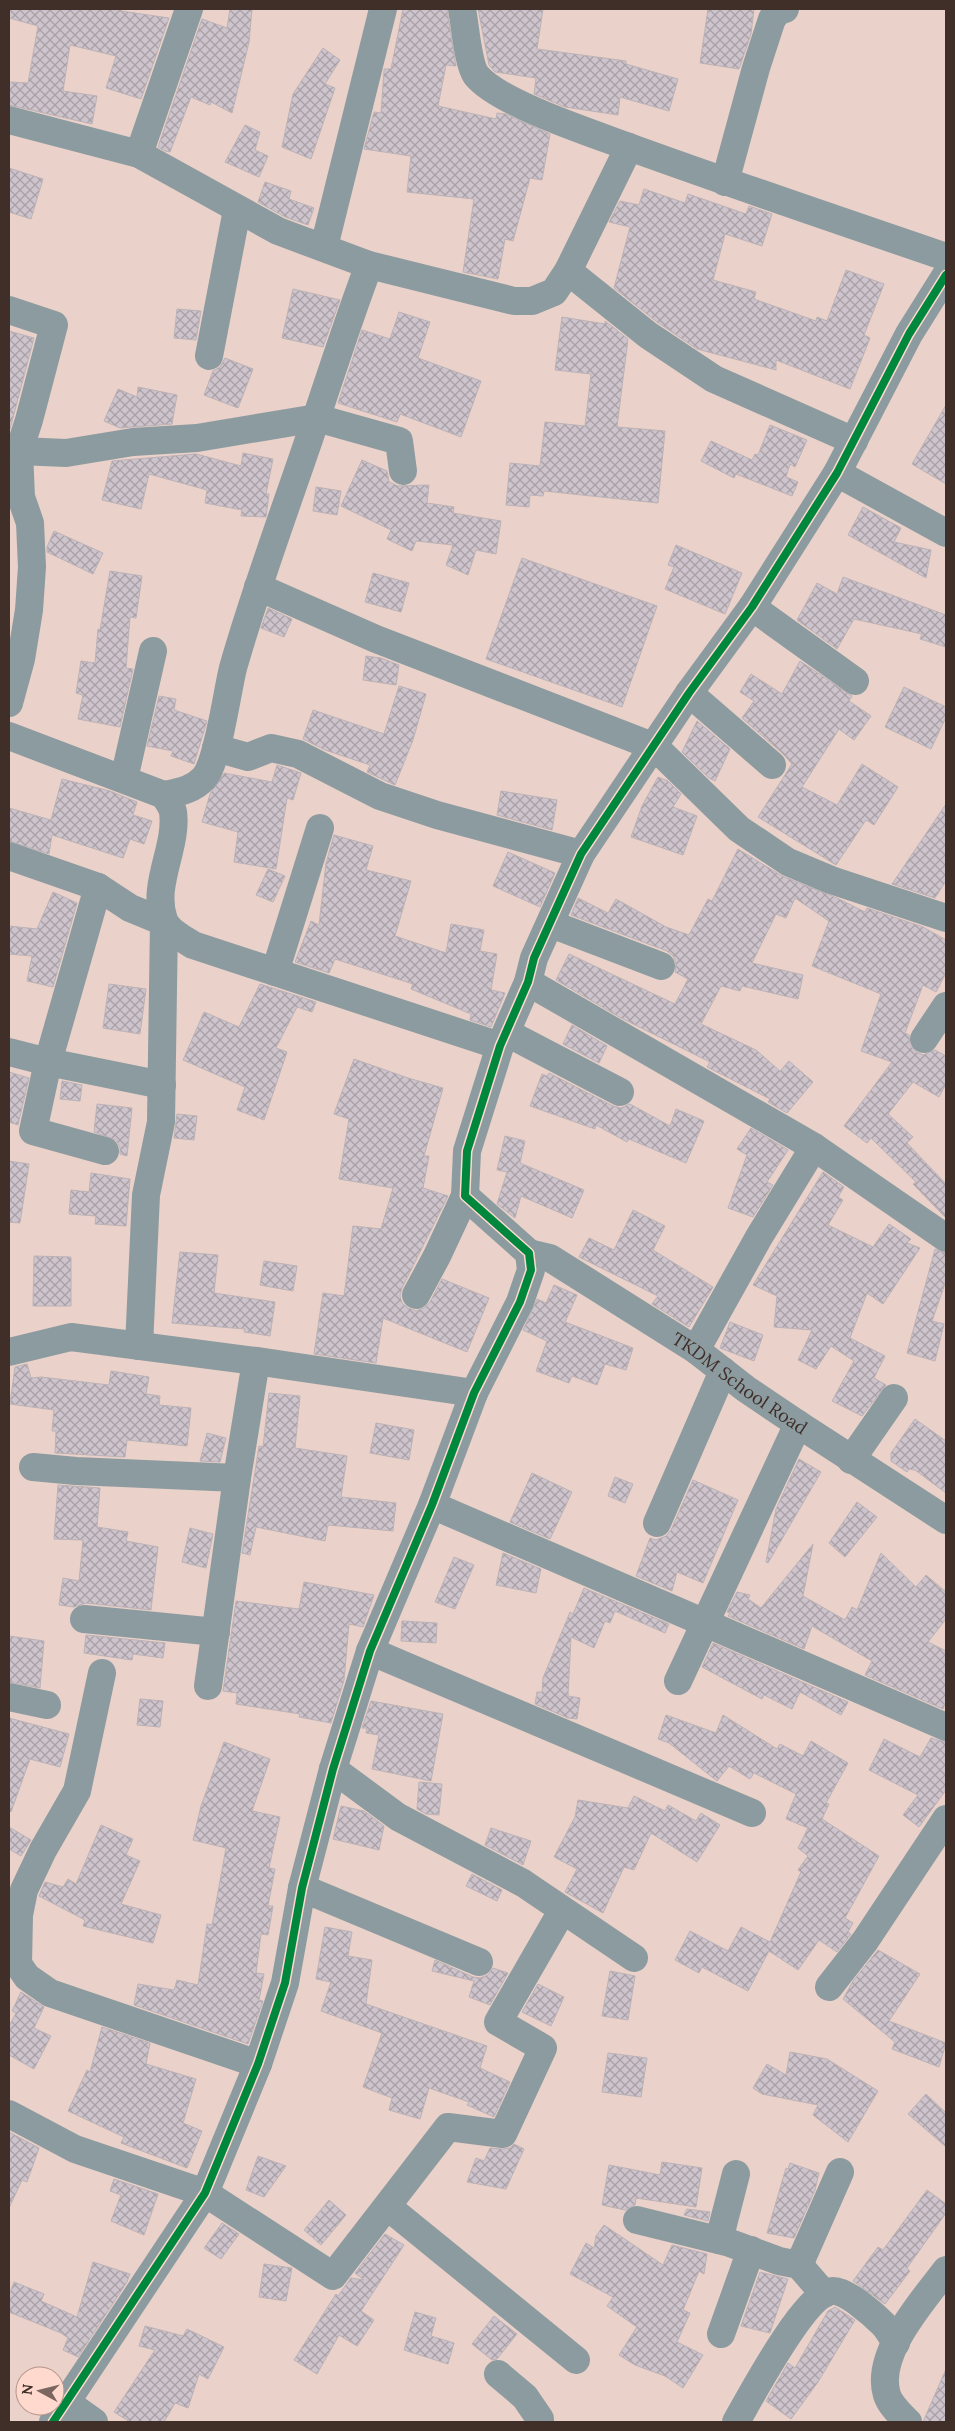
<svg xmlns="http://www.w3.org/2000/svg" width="955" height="2431" font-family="Lora,serif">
  <defs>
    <pattern id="building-cross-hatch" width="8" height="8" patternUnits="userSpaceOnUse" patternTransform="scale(1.25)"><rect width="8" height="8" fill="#cec4cd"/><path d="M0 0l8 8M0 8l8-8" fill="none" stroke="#a9a0a6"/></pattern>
  </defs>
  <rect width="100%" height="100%" fill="#ead1c9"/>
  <!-- building -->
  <path fill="url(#building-cross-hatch)" stroke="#bcb2b6" d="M9,9H122L121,11L169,18L141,99L106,88L116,56L70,45L63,91L97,96L92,124L9,105V82L28,83L38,26L9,18Z
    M230,9H252L249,42L232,113L211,102L210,105L191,97L170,152L165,151L158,147L202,19L227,28Z
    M403,9H447L456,66L446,65L438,106L496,119L497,113L506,114L550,134L542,180L530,178L513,241L505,239L498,279L463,272L474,199L407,192L411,156L364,149L374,112L381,113L384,71V69H391Z
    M478,9H543L537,49L626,61V64L678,79L669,111L620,97L618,115L565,107L534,94L536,78L495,72L489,65Z
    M708,9H754L751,34L739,69L700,63Z
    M323,48L340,60L325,84L335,88L311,159L282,147L293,94Z
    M245,125L260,132L255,150L268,156L259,177L225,162Z
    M9,168L43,179L31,219L9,212Z
    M265,182L291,191L289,199L314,208L308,225L285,217L258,202Z
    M644,189L685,203L688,194L746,214L749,206L772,214L762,246L725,234L713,280L756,292L754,299L816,321L817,317L827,321L846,270L884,284L864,335L870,338L850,389L776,360V370L697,349L657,322L614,288L630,227L609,222L620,201L639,205Z
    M293,289L340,300L323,347L282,338Z
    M177,309L201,311L196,340L174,338Z
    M399,312L430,322L418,358L481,381L461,437L400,414L397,422L338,403L362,330L390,339Z
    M562,317L605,324V321L628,339L617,427L665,431L658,503L544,491L543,496L530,495L529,507L506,505L510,463L540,466L545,422L585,426L591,374L555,370Z
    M9,331L34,338L10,429H9Z
    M225,358L253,369L238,408L204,395L213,371L220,367Z
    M138,387L177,395L172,424L120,428L104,421L118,389L137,397Z
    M946,405V484L912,464Z
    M770,425L807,440L795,467L790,464L786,477L798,482L792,496L736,474L734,478L701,461L711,441L752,460L755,454L758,455Z
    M243,453L273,459L266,494H269L266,517L241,516L242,510L205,503L207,490L149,474L141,509L102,500L112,461L196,454L241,466Z
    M362,460L387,471L389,482L398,486L429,485L427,503L454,507L453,513L501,521L496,554L476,550L468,575L446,565L453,545L416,541L412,551L387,539L391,530L341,506Z
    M316,487L341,491L337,515L313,511Z
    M863,507L901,528L894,542L931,550L926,578L848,535Z
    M54,531L103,553L93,574L47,552V547Z
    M676,545L742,573L725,614L665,589L674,567L668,565Z
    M522,558L657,606L622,707L486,659Z
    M110,571L142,576L136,618L130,617L126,668L133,669L120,727L78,719L83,695L76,693L81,661L95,663L98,629L100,630Z
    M373,573L409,583L401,612L365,602Z
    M843,577L946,615V647L920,639L922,634L854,619L837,649L797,620L817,583L837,594Z
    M268,608L292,619L284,637L261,628Z
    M366,656L381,658L399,665L396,685L363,680Z
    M800,661L852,696L849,701L871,716L854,740L839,729L802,787L837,805L862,764L898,787L874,825L866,820L836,865L758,817L792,764L782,753L742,718L754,701L740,692L751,674L782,694Z
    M399,686L426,694L413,740L395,785L367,772L370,765L325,750L303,739L313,710L384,734Z
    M904,687L946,707V717L931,749L885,727Z
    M159,696L176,699L174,710L207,721L194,764L171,756L173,751L147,746Z
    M697,721L730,749L715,781L709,778L682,752Z
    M277,765L301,773L293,800L287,798L276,869L234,862L238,832L202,822L210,794L224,773L272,782Z
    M658,777L668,781L681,794L673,807L697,816L683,855L631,837L642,806Z
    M62,779L110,791L137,802L133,815L152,821L144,844L130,839L123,858L52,835L49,854L9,841V808L51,820Z
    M501,791L557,800L552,830L497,815Z
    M946,804V881L935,898L892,884Z
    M334,835L373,846L366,870L411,881L395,936L446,953L451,924L484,930L480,951L497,954L491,990L505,993L491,1027L470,1020L471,1014L411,989L413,984L335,959L329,973L295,962L311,921L319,925L326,863Z
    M738,849L782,876L837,898L865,912L867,908L923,927L946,940V973L936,992L923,985L905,1033L909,1035L910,1045L916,1052L923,1055L935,1050L946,1056V1084L939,1097L913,1082L888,1114L913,1137L907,1143L946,1184V1218L913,1184L916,1182L871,1138L867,1143L844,1126L892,1062L861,1051L881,994L812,966L829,921L795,898L786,918L776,914L752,963L803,975L798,999L742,986L740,991L721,986L701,1024L756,1050L780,1071L789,1061L813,1082L787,1113L768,1102L770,1099L707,1067L710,1062L621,1018L556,980L569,954L675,1004L688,979L675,972L676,963L673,956L667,951L571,915L578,898L608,913L616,899L666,927L689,935L708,899L712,901Z
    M508,852L555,873L540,907L493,886Z
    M268,869L285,876L273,902L256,895Z
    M53,892L77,903L53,987L27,981L32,956L9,954V926L37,929Z
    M109,984L146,989L140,1034L103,1028Z
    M260,984L316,1002L312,1012L297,1007L276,1048L287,1052L264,1120L237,1110L245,1087L183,1060L204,1012L239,1027Z
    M572,1025L607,1046L599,1063L563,1044Z
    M354,1059L408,1078L443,1088L424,1156H429L423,1188L448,1196L402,1288L400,1296L402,1303L408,1308L416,1311L424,1308L430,1302L442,1279L489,1298L467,1352L383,1318L376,1363L314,1354L323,1293L344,1296L353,1226L381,1229L393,1188L339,1179L349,1119L334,1114Z
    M9,1072L29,1078L18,1125L9,1122Z
    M549,1073L613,1106L621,1108L630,1104L670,1126L676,1109L704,1121L686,1163L629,1139L627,1142L596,1125L595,1129L530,1106L542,1074L547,1076Z
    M62,1081L82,1085L80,1101L60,1099Z
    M97,1104L132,1108L127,1156L120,1154V1147L116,1140L94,1132Z
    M177,1114L197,1116L194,1140L174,1138Z
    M751,1128L788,1150L767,1182L773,1185L753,1217L728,1208L747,1155L737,1149Z
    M505,1136L525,1141L520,1163L584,1190L572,1218L521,1196L515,1218L497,1204L507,1172L497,1170Z
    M9,1161L29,1164L20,1223L9,1222Z
    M823,1172L844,1187L838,1197L843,1200L828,1225L873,1247L889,1224L911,1239L907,1243L920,1248L883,1304L867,1293L850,1338L885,1356L874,1378L886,1385L862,1416L832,1401L854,1361L831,1346L816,1369L798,1360L812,1330L774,1327L777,1296L753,1285Z
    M91,1173L130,1179L126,1226L95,1224L96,1216L69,1214L71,1190L89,1192Z
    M633,1210L665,1226L653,1250L713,1287L689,1327L652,1304L658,1296L579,1257L589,1238L614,1250Z
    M935,1249L946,1253V1281L932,1321L944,1324L935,1361L907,1353Z
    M180,1252L218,1255L214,1293L275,1302L270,1336L244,1332L245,1329L172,1323Z
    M34,1256L71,1257V1306H33Z
    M264,1261L297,1266L293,1291L260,1285Z
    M554,1285L577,1295L565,1322L633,1348L626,1370L605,1364L597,1385L572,1376L569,1383L536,1371L547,1341L523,1330L537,1299L546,1303Z
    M730,1322L763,1335L754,1361L720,1348Z
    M27,1364L31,1378L41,1377L109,1385L111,1371L149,1377L146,1394L160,1396L159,1405L191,1408L187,1446L127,1440L125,1457L55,1453L56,1431H52L54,1410L10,1404L15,1367Z
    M269,1393L300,1396L295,1448L347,1456L341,1497L396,1503L393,1531L328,1525L325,1541L256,1527L250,1555L242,1553L259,1446L263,1447Z
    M915,1419L946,1441V1493L915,1470L909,1469L907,1472L891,1461V1453Z
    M376,1423L414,1430L409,1460L370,1453Z
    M207,1433L226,1438L220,1462L200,1461Z
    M799,1459L821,1472L768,1563L766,1562L776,1509Z
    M532,1473L572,1492L550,1539L510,1522Z
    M615,1477L633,1484L625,1503L608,1496Z
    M693,1480L738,1500L703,1583L677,1572L672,1591L636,1576L650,1538L656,1540L666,1536L671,1530Z
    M58,1485L100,1488L97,1527L128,1532L126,1541L158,1547L151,1610L86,1603L74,1607L59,1605L63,1578L79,1581L83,1540L54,1539Z
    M857,1502L877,1517L845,1557L829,1543Z
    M190,1528L213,1534L206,1568L182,1562Z
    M813,1544L803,1596L845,1620L852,1607L857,1610L881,1553L916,1587L926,1575L946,1592V1619L928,1642L946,1651V1702L943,1709L865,1675L872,1661L812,1626L804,1649L728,1616L730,1613L727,1612L737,1592L750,1595L748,1599L761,1608Z
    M503,1553L541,1569L536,1593L496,1585Z
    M454,1557L474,1565L455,1609L435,1602Z
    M304,1582L374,1595L363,1627L349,1624L344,1680L331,1723L299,1717L300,1714L236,1704L237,1693L223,1691L236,1601L299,1609Z
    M584,1588L669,1624L665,1633L615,1611L610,1623L605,1621L594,1648L571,1637L568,1696L580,1698L577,1719L568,1718L535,1704L537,1692H542L543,1678L570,1612L573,1614Z
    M402,1621L437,1623L436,1643L401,1641Z
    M86,1635L165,1643L163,1658L133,1654L132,1660L84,1653Z
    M9,1636L44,1641L40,1688L9,1682Z
    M713,1643L848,1702L841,1715L800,1692L792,1709L764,1695L762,1699L702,1667Z
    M140,1699L163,1701L160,1727L137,1725Z
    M371,1701L443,1714L431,1781L372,1769L379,1735L366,1733L367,1728H362Z
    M666,1715L716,1733L723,1715L777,1749L780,1744L803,1756L811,1741L848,1763L826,1803L829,1804L822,1819L879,1856L845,1918L853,1923L848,1932L851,1934L837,1952L819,1940L798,1970L769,1951L748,1991L702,1967L699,1973L675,1960L690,1931L728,1951L741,1927L770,1942L801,1872L798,1870L808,1856L798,1848L808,1828L786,1819L796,1794L754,1773L750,1779L729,1766L717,1781L669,1743L658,1739Z
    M9,1718L69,1734L60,1767L30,1759L11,1812L9,1811Z
    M931,1738L946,1742V1790L919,1827L903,1815L918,1795L869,1770L884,1739L920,1757Z
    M224,1742L270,1759L252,1811L280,1817L269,1868L275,1869L268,1906H273L268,1935L261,1934L256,1973L264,1974L259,2000L263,2001L248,2044L134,2005L138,1984L174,1990L177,1980L198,1985L207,1924L212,1925L226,1848L193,1840L201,1806Z
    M419,1782L442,1784L439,1815L426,1814L417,1809Z
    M634,1796L665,1811L668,1805L696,1821L701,1813L720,1825L697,1862L651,1833L634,1870L624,1867L603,1913L565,1892L577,1869L554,1857L575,1817L578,1800L628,1808Z
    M341,1806L364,1811L384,1826L379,1850L333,1839Z
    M101,1825L133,1839L126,1855L140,1861L121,1904L161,1915L153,1943L83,1926L85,1920L39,1896L45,1882L63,1887L68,1879L76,1884Z
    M9,1827L31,1840L21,1856L9,1849Z
    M491,1828L531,1841L523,1865L485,1845Z
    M472,1874L502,1890L497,1901L466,1886Z
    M325,1927L352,1932L348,1956L372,1960L366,2004L487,2046L480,2068L510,2082L494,2117L467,2105L469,2102L429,2088L420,2119L389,2110L392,2098L363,2087L382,2033L321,2011L331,1982L316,1979Z
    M878,1950L920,1974L889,2021L946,2043L939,2067L892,2049L895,2042L843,1999L853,1981Z
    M435,1960L473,1977L480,1978L488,1975L493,1968L508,1973L490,2005L469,1997L474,1981L432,1971Z
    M610,1971L635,1976L628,2020L602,2016Z
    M538,1984L564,1997L551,2026L522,2012Z
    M21,1992L44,2007L34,2028L51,2036L34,2069L9,2055V2026L16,2013L12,2011Z
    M102,2027L150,2043L146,2064L196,2079L183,2123L202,2131L187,2168L121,2143L124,2137L68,2111L87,2070L90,2072Z
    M790,2052L827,2059L878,2091L848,2142L813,2115L818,2105L762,2094L753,2088L767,2064L786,2075Z
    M608,2053L647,2058L641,2097L602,2092Z
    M926,2094L946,2113V2147L908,2114Z
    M9,2132L39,2148L27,2182L22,2180L9,2208Z
    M514,2144L524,2149L506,2189L467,2182L476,2158L484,2161L490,2148L502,2149L510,2148Z
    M258,2156L286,2166L264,2197L246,2190Z
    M662,2162L702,2168L696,2207L636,2198L635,2205L625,2210L602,2205L609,2165L660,2175Z
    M790,2163L819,2173L815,2190L794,2238L767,2233L786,2168L788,2169Z
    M114,2179L158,2194L144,2235L111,2221L121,2195L110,2191Z
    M927,2190L946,2204V2213L907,2268L910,2271L885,2304L853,2281L878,2247L883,2250Z
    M329,2200L346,2215L321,2245L304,2230Z
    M687,2209L710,2212L708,2221L684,2215Z
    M222,2223L239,2234L221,2259L204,2248Z
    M604,2225L663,2265L672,2245L707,2254L704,2274L699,2271L683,2310L690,2313L677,2342L703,2355L683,2388L665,2376L635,2365L619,2355L637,2327L607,2306L613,2297L570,2274L586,2243L594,2248L596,2236Z
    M385,2234L404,2245L361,2311L374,2320L357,2346L339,2335L317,2374L294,2360L336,2294L338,2296L351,2278L364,2280L355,2273Z
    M93,2262L130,2274L127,2282L78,2357L63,2350L68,2338L61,2333L9,2312V2295L14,2282L44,2294L41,2301L77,2317Z
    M264,2264L292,2268L286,2301L259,2297Z
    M760,2272L788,2279L770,2333L741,2326Z
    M835,2307L855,2320L818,2382L791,2419L766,2401L788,2363L795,2368L828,2311Z
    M415,2312L436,2318L431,2336L454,2343L448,2364L404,2350Z
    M494,2316L517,2334L497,2359L492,2360L472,2344Z
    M145,2326L183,2336L187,2329L224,2347L208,2379L199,2374L188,2408L175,2403L164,2422H130L114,2412L155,2350L139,2346Z
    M946,2369V2422H923Z"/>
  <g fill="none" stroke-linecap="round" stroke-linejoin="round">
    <!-- minor -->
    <g stroke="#8c9b9f" stroke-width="28">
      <path d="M462,9C465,24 468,64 476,75C498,103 594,134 629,147C734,185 840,221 946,257"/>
      <path d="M9,120L139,154L278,231L369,265L514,301H532L554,292L568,271L629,147"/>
      <path d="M139,154L189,9"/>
      <path d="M725,182L756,68L772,19L778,11L785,9"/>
      <path d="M324,247L383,9"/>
      <path d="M568,271L648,335L714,379L854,441"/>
      <path d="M9,310L54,325L29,420L19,451L21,497L30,523L32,567L29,610L21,659L9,703"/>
      <path d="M209,356L237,210"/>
      <path d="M19,451L66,453L133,442L197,438L317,418L399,441L403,471"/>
      <path d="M837,473L946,533"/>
      <path d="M258,587L376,639L655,747L739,829L788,862L831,880L946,918"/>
      <path d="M752,607L855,681"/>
      <path d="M689,693L772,765"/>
      <path d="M9,736L164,795C167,800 172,806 173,812C178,847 151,885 164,920C168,931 184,939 193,945L500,1046"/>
      <path d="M216,748L248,757L271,748L298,754L380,796L437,815L581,854"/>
      <path d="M124,779L153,651"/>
      <path d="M164,795C179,792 193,790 204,778C218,762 227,692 233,668C254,594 281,521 306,448C327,387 346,326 369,265"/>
      <path d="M9,856L98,887L130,908L164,922L161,1122L146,1195L139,1346"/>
      <path d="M98,887L48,1062L33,1131L105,1151"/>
      <path d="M551,924L661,966"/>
      <path d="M275,972L320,828"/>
      <path d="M528,982L814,1147L946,1238"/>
      <path d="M507,1033L620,1092"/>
      <path d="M924,1039L946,1006"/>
      <path d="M9,1052L48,1062L162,1085"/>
      <path id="s1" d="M529,1253L550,1258L696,1350L746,1389L798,1424L946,1520"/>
      <path d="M416,1295L437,1256L465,1196"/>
      <path d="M696,1350L759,1237L814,1147"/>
      <path d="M9,1352L71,1337L256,1361L474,1393"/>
      <path d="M851,1460L894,1398"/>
      <path d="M33,1467L76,1471L237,1478"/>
      <path d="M432,1505L946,1727"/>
      <path d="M657,1523L723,1371"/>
      <path d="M84,1619L216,1632"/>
      <path d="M370,1651L752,1813"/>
      <path d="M102,1673L77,1791L43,1850L24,1890L19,1915L18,1964L27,1977L50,1993L258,2064"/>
      <path d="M678,1681L798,1424"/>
      <path d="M208,1686L237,1478L256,1361"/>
      <path d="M9,1697L47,1705"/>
      <path d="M333,1769L398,1817L523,1883L634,1958"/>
      <path d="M302,1888L479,1962"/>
      <path d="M829,1987L865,1941L946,1819"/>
      <path d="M9,2114L75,2149L205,2193L333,2276L448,2127L503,2134L543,2048L498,2022L562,1911"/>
      <path d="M388,2207L576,2360"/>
      <path d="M637,2220L730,2243L779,2261L799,2265L824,2294"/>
      <path d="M719,2240L736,2174"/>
      <path d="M799,2265L840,2172"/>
      <path d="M721,2334L751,2250"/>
      <path d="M498,2374L525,2397L540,2419V2422"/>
      <path d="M66,2402L94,2422"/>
      <path d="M736,2422C751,2396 804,2295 832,2291C845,2289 874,2315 883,2324C888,2329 892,2337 896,2343"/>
      <path d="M908,2422C901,2415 890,2405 887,2395C874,2354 923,2301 946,2270"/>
    </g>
    <!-- tertiary -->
    <path stroke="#8c9b9f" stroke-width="28" d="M53,2422L205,2193L258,2064L285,1983L302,1888L333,1769L370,1651L432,1505L474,1393L520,1302L531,1270L529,1253L465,1196L467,1151L500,1046L528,982L534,958L581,854L689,693L752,607L837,473L909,334L946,275"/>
    <!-- cycleway casing -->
    <g stroke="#ffd9cd" stroke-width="11">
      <path id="cycleway" d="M53,2422L205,2193L258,2064L285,1983L302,1888L333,1769L370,1651L432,1505L474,1393L520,1302L531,1270L529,1253L465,1196L467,1151L500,1046L528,982L534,958L581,854L689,693L752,607L837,473L909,334L946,275"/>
    </g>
    <!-- cycleway -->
    <use href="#cycleway" stroke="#00873e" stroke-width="8"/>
  </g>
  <g text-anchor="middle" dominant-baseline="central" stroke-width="5" stroke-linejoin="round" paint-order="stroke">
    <!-- street labels -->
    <g font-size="18" fill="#402e28" stroke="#ffd9cd">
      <text stroke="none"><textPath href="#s1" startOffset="249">TKDM School Road</textPath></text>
    </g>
  </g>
  <!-- border -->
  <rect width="955" height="2431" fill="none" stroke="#402e28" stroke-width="20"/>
  <!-- north arrow -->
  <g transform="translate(40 2391) rotate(277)"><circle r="24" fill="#ffd9cd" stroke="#b3958b"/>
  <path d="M0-4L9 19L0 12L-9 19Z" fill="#7c6760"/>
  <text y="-8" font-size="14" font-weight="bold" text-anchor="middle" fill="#402e28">N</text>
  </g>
</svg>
